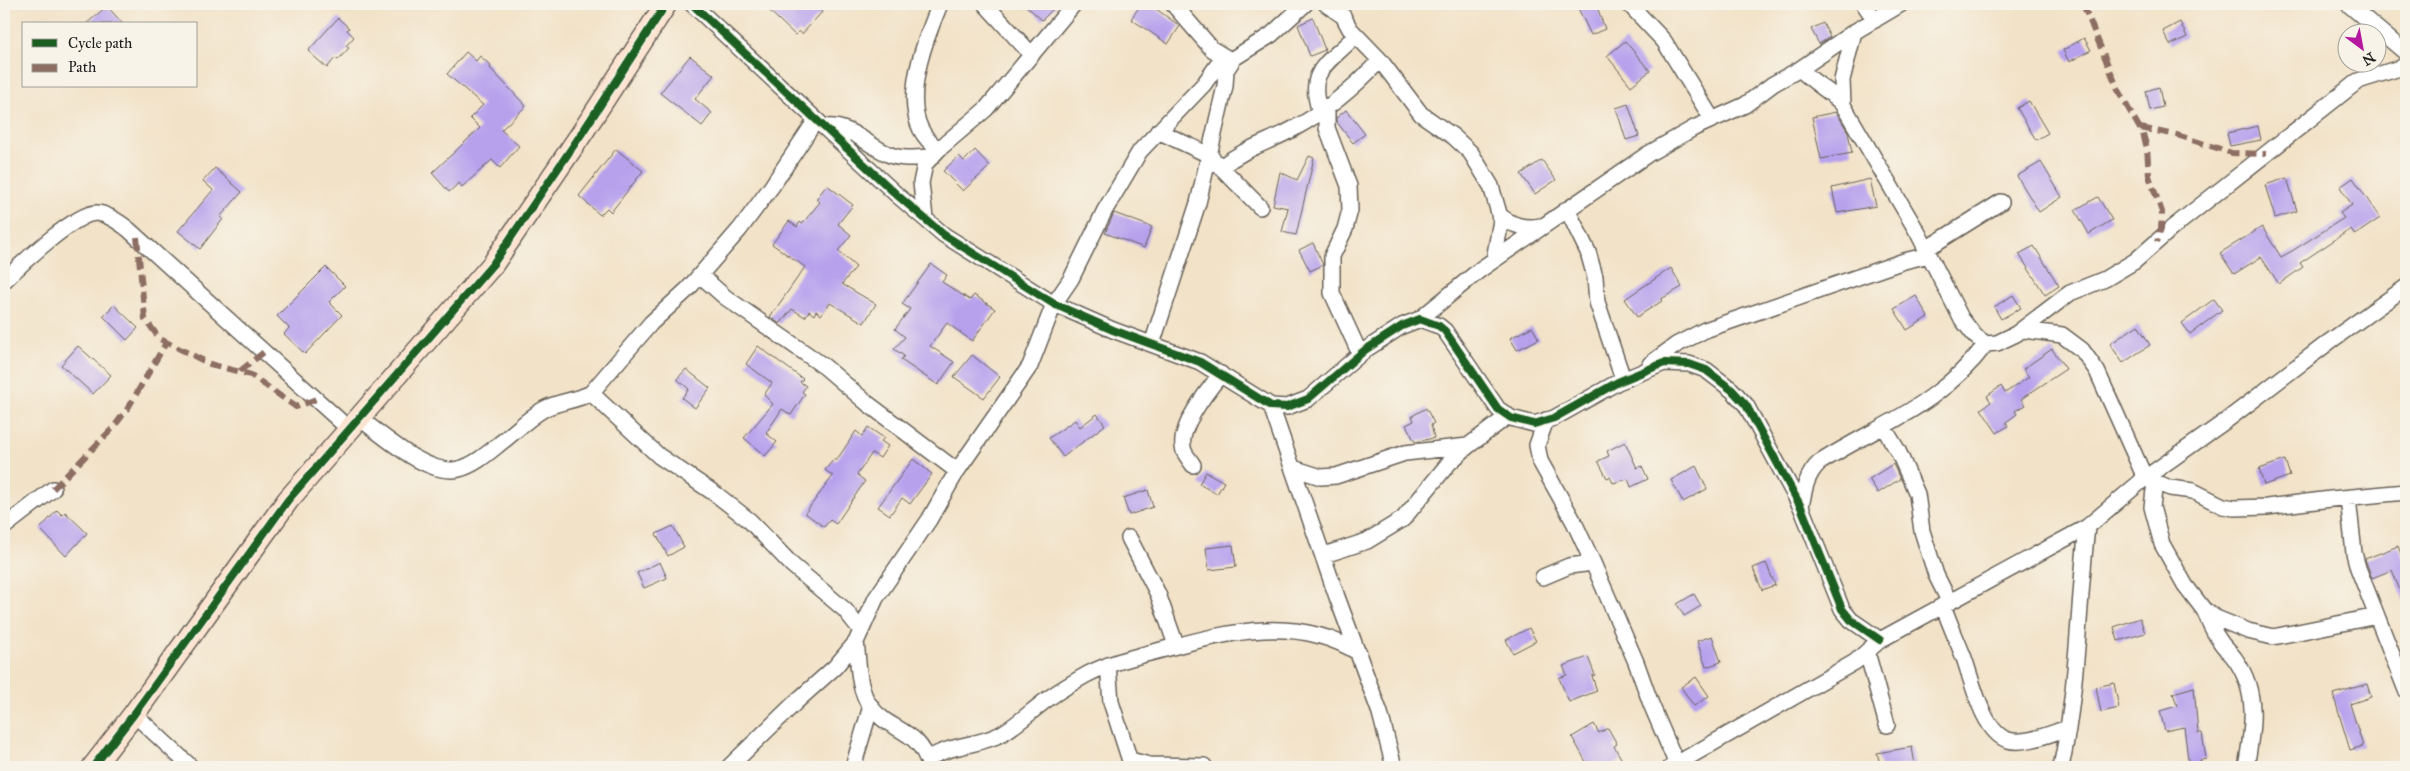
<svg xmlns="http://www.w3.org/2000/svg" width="2410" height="771" font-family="'IM FELL Great Primer',serif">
  <rect width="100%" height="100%" fill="#f7f3e8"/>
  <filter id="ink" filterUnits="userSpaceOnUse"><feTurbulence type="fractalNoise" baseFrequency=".02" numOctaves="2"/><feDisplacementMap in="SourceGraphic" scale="10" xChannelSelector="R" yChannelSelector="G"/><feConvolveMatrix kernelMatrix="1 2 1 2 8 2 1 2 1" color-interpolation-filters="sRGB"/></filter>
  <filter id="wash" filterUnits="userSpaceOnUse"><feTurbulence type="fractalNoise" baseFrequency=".0096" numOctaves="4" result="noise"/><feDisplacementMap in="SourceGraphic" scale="20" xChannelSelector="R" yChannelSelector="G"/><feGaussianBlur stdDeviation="1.12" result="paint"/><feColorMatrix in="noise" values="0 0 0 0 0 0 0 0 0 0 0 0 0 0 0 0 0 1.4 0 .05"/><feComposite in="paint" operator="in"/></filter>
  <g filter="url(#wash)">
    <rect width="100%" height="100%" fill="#f2e2c7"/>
    <g id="blocks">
      <!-- building -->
      <path fill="#b7a1ed" d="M762,4H813L822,12L802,34L799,31L795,35Z
        M1024,4H1058L1042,20Z
        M1141,4H1149L1180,26L1168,44L1131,19Z
        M1576,4H1596L1605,29L1591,35Z
        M107,6L123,24H86Z
        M338,18L349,28L347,30L354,37L346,46L349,48L338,60L335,58L327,68L308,51Z
        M1313,18L1325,50L1310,56L1298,25Z
        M2180,22L2187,37L2170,45L2163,31Z
        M1823,23L1830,37L1819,44L1811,29Z
        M2084,38L2091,50L2069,62L2063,50Z
        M1625,41L1650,71L1631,86L1607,56Z
        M466,52L476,61L480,56L491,66L490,68L526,106L501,130L519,146L500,168L492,160L462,187L459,183L449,192L432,173L480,128L470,118L483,105L447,74Z
        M690,56L714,75L695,99L712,113L702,126L660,93Z
        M2159,87L2163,107L2150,110L2146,91Z
        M2029,101L2048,133L2036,140L2017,108Z
        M1628,104L1639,136L1626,140L1616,108Z
        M1346,110L1365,134L1353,143L1336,121V118Z
        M1836,112L1848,132L1852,153L1821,159L1812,117Z
        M2258,126L2261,140L2230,146L2227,133Z
        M616,149L643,171L611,212L607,208L600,215L579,196Z
        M975,150L990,166L963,191L943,171L959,156L964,161Z
        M1309,156L1314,158L1296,235L1282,232L1288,208L1273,205L1280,172L1297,180Z
        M1542,160L1556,180L1535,194L1521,174Z
        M2041,162L2062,197L2039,212L2017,176Z
        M215,168L242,192L220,217L223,219L200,249L178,231L213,190L203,181Z
        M2287,178L2297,211L2275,218L2265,185Z
        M2353,178L2380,218L2355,235L2351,229L2300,263L2303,267L2279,284L2261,257L2234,274L2220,253L2262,227L2281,257L2292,251L2344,218L2340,213L2352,205L2340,187Z
        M1870,179L1876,206L1837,213L1832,188Z
        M827,185L853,205L838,224L851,235L838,251L856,267L842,284L876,304L864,323L830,303L821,315L816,311L814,315L809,311L805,317L792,309L780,324L770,317L805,267L772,244L789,221L797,227L800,222L802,224L820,202L816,199Z
        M2098,197L2112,220L2089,234L2075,210Z
        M1114,213L1152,227L1144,248L1105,233Z
        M1313,243L1323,265L1310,271L1299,250Z
        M2034,246L2059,286L2045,295L2019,254Z
        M931,264L947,275L942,282L970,300L974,295L995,309L972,341L947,323L930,346L954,362L938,385L901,360L904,356L894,349L905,337L895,329L910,309L902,304Z
        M326,267L345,286L329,302L342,315L305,354L284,334L289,328L277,316Z
        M1671,268L1682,287L1661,299L1662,301L1637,317L1625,299Z
        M2013,295L2021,308L2001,319L1994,307Z
        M1916,296L1928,317L1907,330L1894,309Z
        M2214,299L2222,310L2190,334L2182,323Z
        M114,305L138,328L127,340L103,316Z
        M2138,325L2150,345L2123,363L2110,344Z
        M1532,327L1539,339L1517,350L1510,338Z
        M78,346L111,375L93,394L61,365Z
        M758,346L803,379L800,382L806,386L802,392L805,394L791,415L782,409L766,433L777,442L765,456L744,438L773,404L764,395L772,383L746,364Z
        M2052,349L2066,369L2021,399L2025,405L2015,411L2017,414L2006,422L2008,426L1997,433L1981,409L1991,402L1987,396L2001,386L2005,393L2029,377L2023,369Z
        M972,355L1000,377L984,398L954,377Z
        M686,369L710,388L695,408L682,398L689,389L677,379Z
        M1426,408L1434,423L1431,425L1434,438L1415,442L1406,425L1414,421L1412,416Z
        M1097,414L1105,425L1063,457L1049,438L1075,420L1080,427Z
        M868,427L884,438L881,441L888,446L880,458L872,453L857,475L865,481L836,524L830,520L824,527L805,513L833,476L825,470L834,459L836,461L856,431L862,436Z
        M1625,442L1637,468L1642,466L1648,479L1631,487L1628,479L1613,483L1610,477L1607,478L1598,461L1609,456L1607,451Z
        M913,459L932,474L910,504L902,498L890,515L878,507Z
        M2285,460L2290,476L2264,485L2259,469Z
        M1893,464L1900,479L1878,493L1869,479Z
        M1696,466L1707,489L1683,502L1671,480Z
        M1206,472L1224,482L1217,494L1199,484Z
        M1148,490L1153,507L1129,515L1123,498Z
        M57,510L62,515L65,512L87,533L66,556L40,529Z
        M673,526L684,547L668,556L656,534Z
        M1233,545L1236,567L1209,570L1206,548Z
        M2398,546L2406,567L2405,604L2392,570L2372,578L2365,559Z
        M660,562L667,578L644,588L637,573Z
        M1766,563L1775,585L1762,590L1753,568Z
        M1694,594L1701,606L1684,616L1677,604Z
        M2140,618L2145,633L2118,641L2114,627Z
        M1529,628L1536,641L1513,653L1506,640Z
        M1712,636L1721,662L1706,667L1697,641Z
        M1588,657L1595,675L1592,676L1597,691L1569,702L1559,678L1567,675L1563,666Z
        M1696,677L1709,696L1694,706L1681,687Z
        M2114,683L2119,708L2101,712L2096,687Z
        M2367,684L2371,697L2350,704L2363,746L2350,750L2333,694Z
        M2194,687L2198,733H2202L2206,759L2200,760L2201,767H2189L2184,727L2165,731L2160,711L2177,706L2173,693Z
        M1594,724L1599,733L1608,728L1617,744L1614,746L1622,760L1608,767H1589L1572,737Z
        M1912,747L1915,765L1881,767L1877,753Z"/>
    </g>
  </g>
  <g filter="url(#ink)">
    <use href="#blocks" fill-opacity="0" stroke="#676158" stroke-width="1"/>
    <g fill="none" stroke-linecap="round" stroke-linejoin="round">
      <!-- street casing -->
      <g stroke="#676158" stroke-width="18">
        <path id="street" d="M692,4L897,195L944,235L1054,304L1113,330L1200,362L1271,406L1287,407L1308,399L1365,350L1402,326L1420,319L1439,326L1445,331L1498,409L1511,418L1534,424L1554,418L1618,382L1664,363L1689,364L1706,370L1732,390L1746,405L1801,507L1842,609L1851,620L1880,640
          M985,4L1032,55
          M1173,4L1212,49L1230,60
          M1326,4L1343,16L1350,29L1380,60L1421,114L1454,137L1471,153L1491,186L1501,220L1494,260
          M1629,4L1664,41L1712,119
          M1864,4L1875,20
          M2348,4L2406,53
          M1800,69C1813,83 1831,91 1843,105L1918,233L1961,318L1975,336L1986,344L1997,343L2016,334L2070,293L2105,279L2135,261L2171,229L2358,81L2406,66
          M1843,105L1842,80L1854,32
          M1327,106V128L1349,186L1350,210L1345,229L1332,256V293L1360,354
          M1320,112C1305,69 1330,63 1356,35
          M824,127C850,124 865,144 888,154C901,160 917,158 931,157
          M1158,131L1209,155L1260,207
          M939,149C892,120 924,43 940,4
          M1221,167C1245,148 1267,143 1293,129C1325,112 1355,87 1380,60
          M1567,209L1588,252L1595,277L1597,302L1623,379
          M1499,215C1513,226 1524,229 1541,226
          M925,218L921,183L925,164L939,149L986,109L1074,4
          M1926,249L2001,202
          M700,275L725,297L825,367L867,403L957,471
          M4,281C20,265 76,212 97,213C108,214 119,222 128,229L349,429
          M1420,319L1481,269L1648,154L1694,128L1745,105L1773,84L1800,69L1854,32L1901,4
          M2024,330L2062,335L2082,350L2097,371L2145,478L2170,488L2193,491L2223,506L2234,508L2267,507L2331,499L2406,492
          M1152,344L1198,203L1225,86L1226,70L1234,58L1271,35L1305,4
          M1650,364L1676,345L1705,330L1904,261L1929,255
          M591,393L659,456L717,495L750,521L792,565L845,610L860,629
          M1271,406L1337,597L1380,713L1394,767
          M359,418C383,435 428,477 459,469C474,465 487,454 498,445C513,434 528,418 544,409C559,401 576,401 591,393L651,323L688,289L740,229L772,186L816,120
          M1546,420L1537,445L1540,461L1574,522L1593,563L1636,662L1651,704L1678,767
          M1884,428L1898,451L1917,494L1922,531L1936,575L1949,601
          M1193,465C1190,460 1186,456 1184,451C1176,430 1208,390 1221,374
          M1293,468L1321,477L1336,476L1405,453L1468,446
          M2155,482L2152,507L2162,544L2185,585L2204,610L2216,618L2248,631L2273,637L2377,616
          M2348,498L2354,553L2358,568L2406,690
          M1801,507C1804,491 1806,475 1819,463C1882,423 1938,407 1986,344
          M4,527L53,489
          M1129,538L1158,594L1176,645
          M1324,555L1367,541L1403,519L1449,463L1468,446L1508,416
          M1543,577L1569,566L1593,563
          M1943,605C1949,623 1957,640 1964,658C1972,680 1983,733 2008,740C2026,745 2051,733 2068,728
          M2204,610C2209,621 2213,632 2220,641C2224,648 2231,653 2235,659C2259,692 2253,729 2246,767
          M856,642C859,663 857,687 870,706C890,733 919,727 930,767
          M1867,652L1887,725
          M1108,665L1111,702L1132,767
          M134,714L191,767
          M928,759C949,745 976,746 999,735C1015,727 1030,712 1045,701C1058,691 1072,683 1086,675C1111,662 1138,656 1165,649C1231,631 1298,615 1359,653
          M1130,760L1149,765L1204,766
          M729,767L797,701L835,667L856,642L876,598L929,520L957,471L1030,366L1054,304L1071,279L1105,210L1140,151L1204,84L1219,63L1221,56
          M853,767L871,706
          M1671,767L1855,662L1880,640L2087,527L2145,478L2227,420L2329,342L2406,287
          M2061,767C2078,688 2078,607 2087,527"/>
      </g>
      <!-- secondary casing -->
      <g stroke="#676158" stroke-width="24">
        <path id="secondary" d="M93,767L134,714L288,500L493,264L582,133L666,4"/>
      </g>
      <!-- street -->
      <use href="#street" stroke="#fff" stroke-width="15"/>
      <!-- secondary -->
      <use href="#secondary" stroke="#fde4d1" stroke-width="21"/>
      <!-- quiet -->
      <path stroke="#8d6e63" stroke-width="6" stroke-dasharray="12 6" stroke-linecap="butt" d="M2083,4L2119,92L2143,134L2147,148L2149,176L2162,212L2161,229L2157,242
        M2140,128L2177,135L2232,153L2266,154
        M137,237L145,319L160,339L210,364L251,375L296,407L316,399
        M240,371L264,352
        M53,489L113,428L128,408L166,343"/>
      <!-- cycleway casing -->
      <g stroke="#f7f3e8" stroke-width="11">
        <path id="cycleway" d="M692,4L897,195L944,235L1054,304L1113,330L1200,362L1271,406L1287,407L1308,399L1365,350L1402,326L1420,319L1439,326L1445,331L1498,409L1511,418L1534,424L1554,418L1618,382L1664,363L1689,364L1706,370L1732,390L1746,405L1801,507L1842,609L1851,620L1880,640
          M93,767L134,714L288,500L493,264L582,133L666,4"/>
      </g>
      <!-- cycleway -->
      <use href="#cycleway" stroke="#1b5e20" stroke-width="8"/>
    </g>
  </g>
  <!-- margin -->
  <rect width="2410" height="771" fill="none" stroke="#f7f3e8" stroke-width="20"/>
  <!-- legend -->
  <rect x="22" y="22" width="175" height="65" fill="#f7f3e8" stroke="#9f9d96"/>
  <rect x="32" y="39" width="25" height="8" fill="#1b5e20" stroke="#9f9d96"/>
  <text x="68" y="48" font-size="15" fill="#1c1c1c">Cycle path</text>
  <rect x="32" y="64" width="25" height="8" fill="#8d6e63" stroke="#9f9d96"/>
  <text x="68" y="72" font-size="15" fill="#1c1c1c">Path</text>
  <!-- north arrow -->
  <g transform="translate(2362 48) rotate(148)"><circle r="24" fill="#f7f3e8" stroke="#9f9d96"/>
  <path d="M0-4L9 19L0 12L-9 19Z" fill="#b5179e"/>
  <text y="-8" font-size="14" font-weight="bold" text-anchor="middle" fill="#1c1c1c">N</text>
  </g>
</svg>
